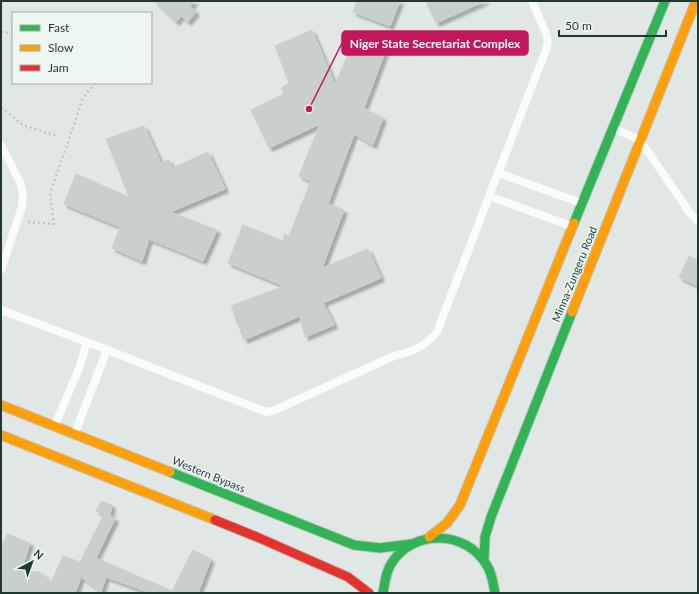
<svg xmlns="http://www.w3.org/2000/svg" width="699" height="594" font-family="Lato,sans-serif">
  <defs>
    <filter id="shadow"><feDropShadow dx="3.5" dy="3.5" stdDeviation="1" flood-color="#0004"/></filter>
  </defs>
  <rect width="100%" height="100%" fill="#e0e7e4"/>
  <!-- building -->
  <path fill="#c9cfcd" stroke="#c9d0cd" filter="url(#shadow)" d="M154,1H195L190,6L196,12L188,22L181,16L176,22Z
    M357,1H400L390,26L353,12Z
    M426,1H485L436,23Z
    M312,30L335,85L356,36L387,47L364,108L383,118L373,145L354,134L328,204L344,210L322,268L368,249L381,278L323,303L334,325L305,337L300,316L244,340L231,306L284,286L228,263L243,225L283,241L284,234L289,236L311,181L299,176L320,124L269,148L251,110L284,94L281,88L289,83L275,46Z
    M144,126L161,163L169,160L172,168L208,152L225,189L170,212L217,230L203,261L149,239L142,261L112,248L120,227L64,204L76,174L129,197L106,139Z
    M689,256L698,261V286L679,277Z
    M101,501L112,505L110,515L115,519L96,558L172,591L193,550L211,559L198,593H150L106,577L101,592L81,577L75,593H1V549L7,534L30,543L21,571L40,572L51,583L63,556L80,562L104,514L96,511Z"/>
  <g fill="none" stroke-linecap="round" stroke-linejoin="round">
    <!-- fast casing -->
    <g stroke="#bac3c1" stroke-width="11">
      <path id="fast" d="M574,223L665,1
        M170,472L354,545L380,548L411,544
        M484,559L485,537L491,517L572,312
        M383,593C385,582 386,570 393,561C415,529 466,531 486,564C492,572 493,583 495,593"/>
    </g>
    <!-- slow casing -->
    <g stroke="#bac3c1" stroke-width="11">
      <path id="slow" d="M572,312L696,1
        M1,405L170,472
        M1,435L215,520
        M429,537L447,523L460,505L574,223"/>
    </g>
    <!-- jam casing -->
    <g stroke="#bac3c1" stroke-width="11">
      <path id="jam" d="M215,520L257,537L348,577L369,593"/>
    </g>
    <!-- path -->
    <path stroke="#bfc7c5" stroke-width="2.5" stroke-dasharray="2 3" stroke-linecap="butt" d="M1,32L13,33
      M1,108L23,125L57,136
      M28,222L54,224L50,194L83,98L95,83"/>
    <!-- lane -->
    <path stroke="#fafbfb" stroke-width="8" d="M613,128L640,140L690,213L698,221
      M1,145L20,182L23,194L22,207L1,270
      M498,173L581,203
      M489,196L571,226
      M1,310L87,342L266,412L275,410L394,356C414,351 424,347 437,332L498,173L546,50L548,42L546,33L532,1
      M55,425L80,366L87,342
      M75,433L107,350"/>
    <!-- fast -->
    <use href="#fast" stroke="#30b455" stroke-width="9"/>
    <!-- slow -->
    <use href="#slow" stroke="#ff9f0a" stroke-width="9"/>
    <!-- jam -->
    <use href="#jam" stroke="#e5322d" stroke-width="9"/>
  </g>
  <g text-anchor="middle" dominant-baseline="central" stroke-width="3" stroke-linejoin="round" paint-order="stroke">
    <!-- street labels -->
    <g font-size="11" fill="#1f3931" stroke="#eef6f2">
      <text transform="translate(574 274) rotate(-68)">Minna-Zungeru Road</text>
      <text transform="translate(209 474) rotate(22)">Western Bypass</text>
    </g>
  </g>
  <!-- callouts -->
  <path fill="none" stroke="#c2185b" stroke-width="1.5" d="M309 109L342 43"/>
  <circle fill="#c2185b" stroke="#eef6f2" stroke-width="1.5" cx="309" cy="109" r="4"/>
  <rect fill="#c2185b" stroke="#c2185b" stroke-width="1.5" x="342" y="31" width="186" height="24" rx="4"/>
  <g font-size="12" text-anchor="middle" font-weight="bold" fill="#fff">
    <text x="435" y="48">Niger State Secretariat Complex</text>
  </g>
  <!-- border -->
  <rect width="699" height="594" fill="none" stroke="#1f3931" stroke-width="4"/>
  <!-- legend -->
  <rect x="12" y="12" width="140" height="72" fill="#eef6f2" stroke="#9baaa5"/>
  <rect x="20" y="25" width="20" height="6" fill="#30b455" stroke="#9baaa5"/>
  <text x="48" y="32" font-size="12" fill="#1f3931">Fast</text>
  <rect x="20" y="45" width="20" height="6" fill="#ff9f0a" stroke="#9baaa5"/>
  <text x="48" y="52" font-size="12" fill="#1f3931">Slow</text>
  <rect x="20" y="65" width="20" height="6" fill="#e5322d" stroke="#9baaa5"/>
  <text x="48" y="72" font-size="12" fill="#1f3931">Jam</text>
  <!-- north arrow -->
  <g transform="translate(32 562) rotate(41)" stroke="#eef6f2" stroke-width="3" paint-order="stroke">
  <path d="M0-3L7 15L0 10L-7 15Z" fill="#1f3931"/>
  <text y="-6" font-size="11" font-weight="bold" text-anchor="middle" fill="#1f3931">N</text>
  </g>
  <!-- scale -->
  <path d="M559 30v6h107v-6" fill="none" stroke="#1f3931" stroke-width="2"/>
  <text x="565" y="30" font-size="12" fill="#1f3931" stroke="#eef6f2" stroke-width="3" paint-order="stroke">50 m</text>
</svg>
